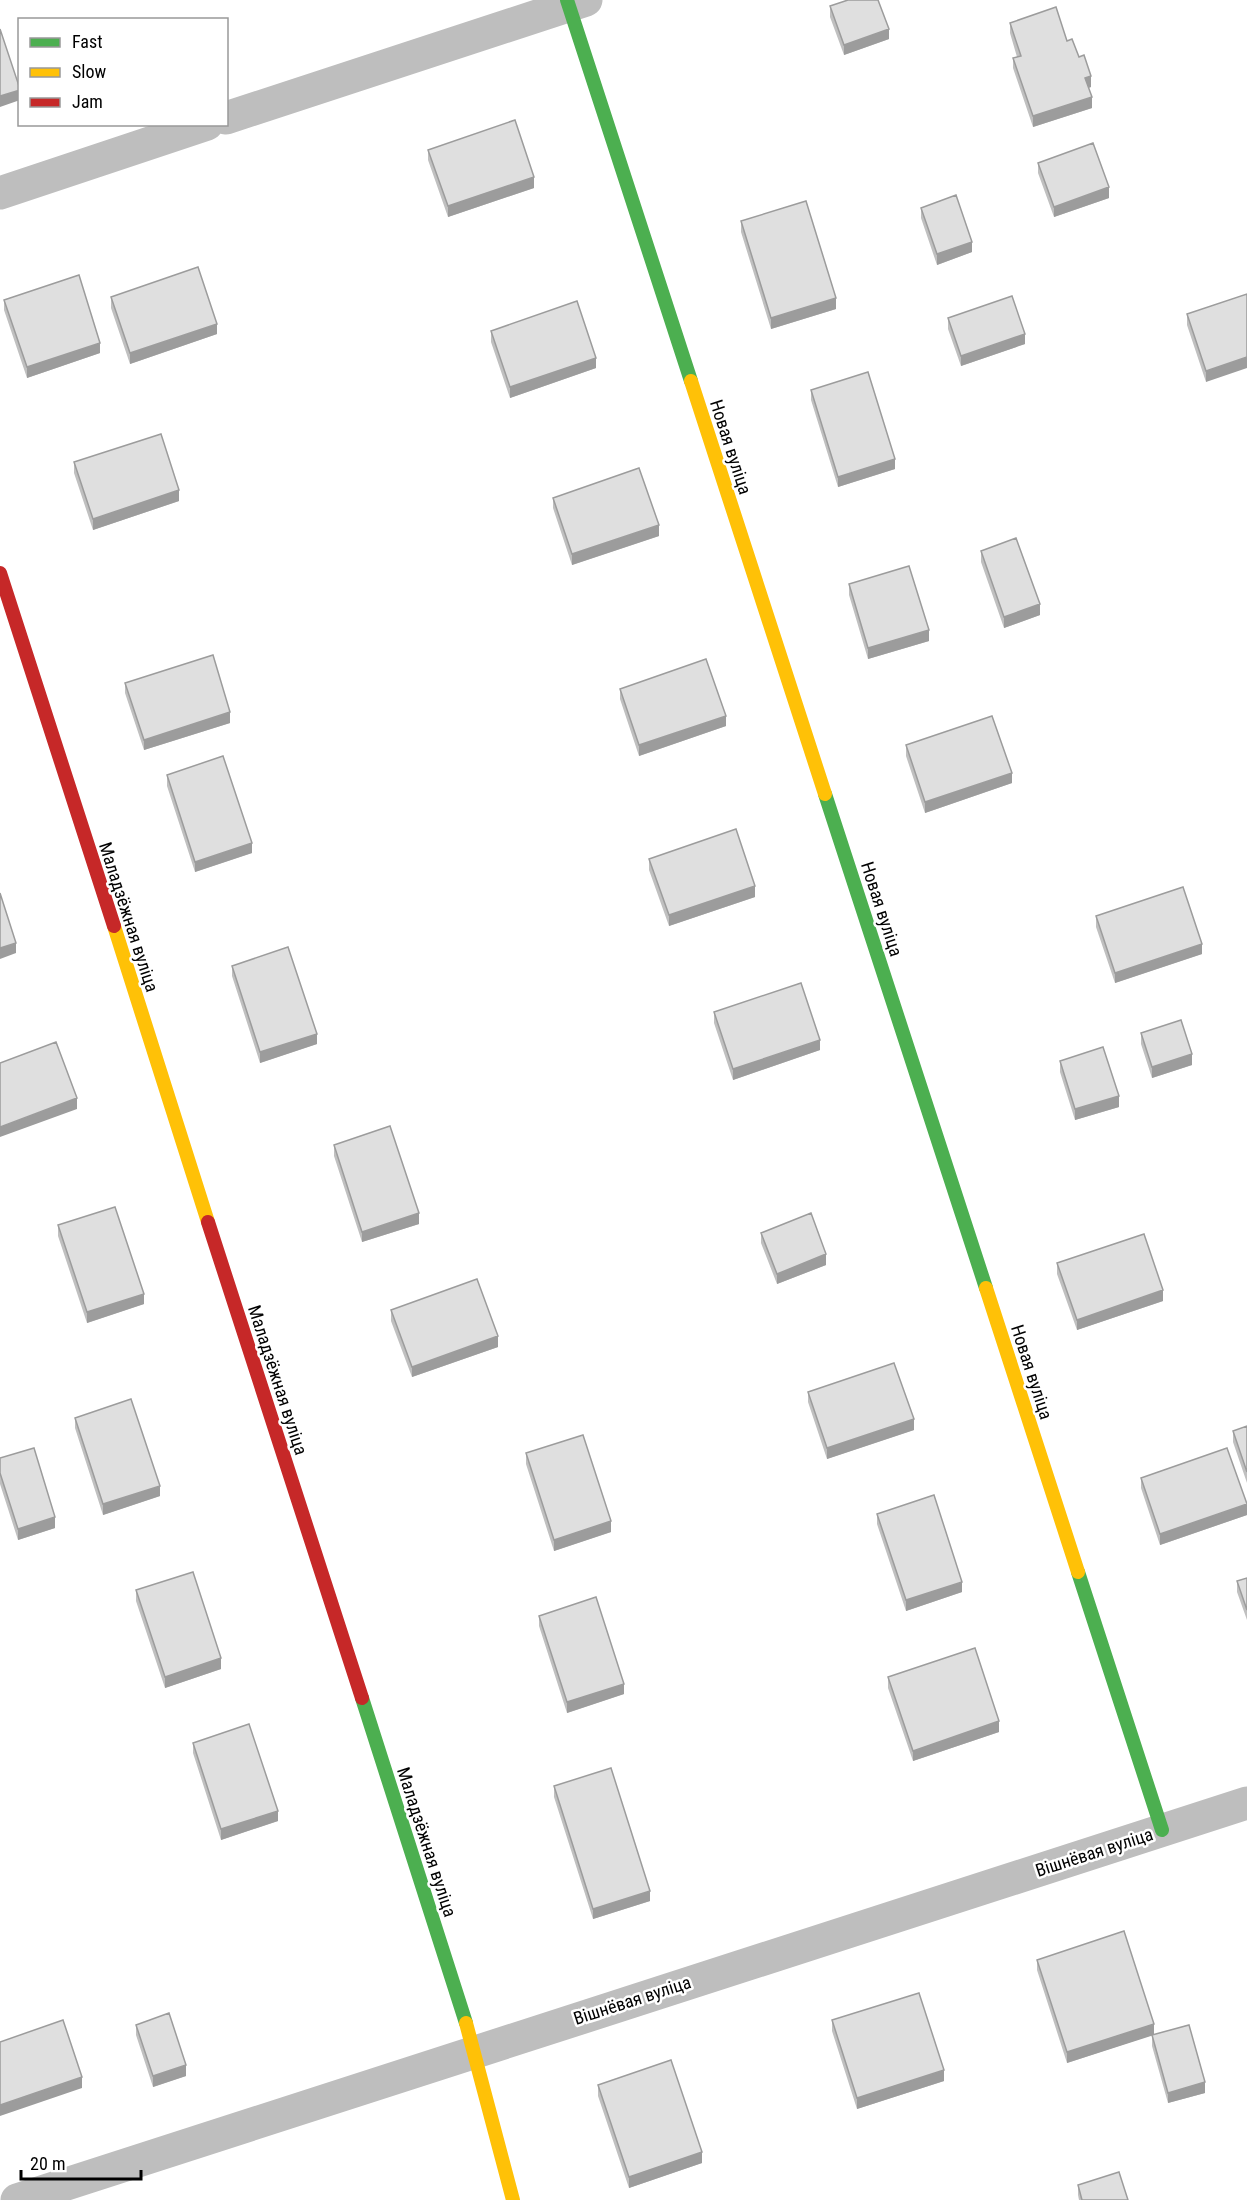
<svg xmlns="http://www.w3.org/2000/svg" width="1247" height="2200" font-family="'Roboto Condensed',sans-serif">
  <rect width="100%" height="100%" fill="#fff"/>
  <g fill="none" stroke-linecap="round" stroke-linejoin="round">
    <!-- street -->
    <path stroke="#bebebe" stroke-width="33" d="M226,118L586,0
      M0,193L207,124
      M17,2200L1247,1803"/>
    <!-- fast -->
    <path stroke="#4caf50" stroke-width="14" d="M567,0L691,381
      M825,794L986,1288
      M1078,1572L1162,1830
      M362,1698L466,2023"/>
    <!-- slow -->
    <path stroke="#ffc107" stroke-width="14" d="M691,381L825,794
      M114,926L208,1222
      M986,1288L1078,1572
      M466,2023L513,2200"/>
    <!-- jam -->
    <path stroke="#c62828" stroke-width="14" d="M0,573L114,926
      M208,1222L362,1698"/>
  </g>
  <!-- wall -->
  <path fill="#c0c0c0" d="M830,6L889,39L844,55L830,17Z
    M1010,23L1067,41L1079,57L1091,87L1088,88L1092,108L1033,127L1013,68V58L1017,57L1010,33Z
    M428,150L534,188L448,217L428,160Z
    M1038,163L1109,198L1054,217L1038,173Z
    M921,208L972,252L937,265L921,218Z
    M741,221L836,309L771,329L741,232Z
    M1247,294L1206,382L1187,325V314Z
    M111,297L217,334L130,364L111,308Z
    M4,300L100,353L27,378L4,310Z
    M948,318L1025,344L961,366L948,329Z
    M491,331L596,368L510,398L491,342Z
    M811,390L895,469L838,487L811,400Z
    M74,462L179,501L93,530L74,473Z
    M553,498L659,536L572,565L553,508Z
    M981,551L1040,615L1004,628L981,562Z
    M849,584L929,641L868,659L849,595Z
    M125,683L230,723L144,750L125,693Z
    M620,689L726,726L639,756L620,699Z
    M906,745L1012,783L925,813L906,756Z
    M167,775L252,853L195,872L167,786Z
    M649,859L755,897L669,926L649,870Z
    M1096,916L1202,954L1115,983L1096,927Z
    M232,966L317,1044L260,1063L232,976Z
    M714,1012L820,1050L733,1080L714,1023Z
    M1141,1033L1192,1065L1152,1078L1141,1044Z
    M1060,1061L1119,1107L1075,1120L1060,1072Z
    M334,1145L419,1224L362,1242L334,1156Z
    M58,1225L144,1304L87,1323L58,1236Z
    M761,1233L826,1265L777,1284L761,1243Z
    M1057,1263L1163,1301L1077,1330L1057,1274Z
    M391,1310L498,1347L412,1377L391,1321Z
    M808,1392L914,1430L827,1459L808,1402Z
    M75,1418L160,1496L103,1515L75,1428Z
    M1247,1426V1483L1233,1442V1431Z
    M526,1453L611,1532L554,1551L526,1464Z
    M0,1458L55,1528L18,1540L0,1484Z
    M1141,1478L1247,1515L1160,1545L1141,1488Z
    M877,1514L962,1592L906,1611L877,1524Z
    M1247,1578V1620L1237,1592V1581Z
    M136,1590L221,1669L165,1688L136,1601Z
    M539,1616L624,1694L567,1713L539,1626Z
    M888,1677L999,1732L913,1761L888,1688Z
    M193,1743L278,1821L221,1840L193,1753Z
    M554,1786L650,1901L593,1919L554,1797Z
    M1037,1960L1154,2035L1205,2093L1168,2103L1152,2046V2035L1067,2063L1037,1970Z
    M832,2020L944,2081L857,2109L832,2031Z
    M136,2025L186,2076L153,2087L136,2035Z
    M598,2085L702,2163L629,2188L598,2096Z
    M1078,2185L1128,2200H1079L1078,2195Z"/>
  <!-- shaded-wall -->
  <path fill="#9c9c9c" d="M889,29V39L844,55V45Z
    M1091,76V87L1085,89V78Z
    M20,90V100L0,107V96Z
    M1092,97V108L1033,127V116Z
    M534,177V188L448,217V206Z
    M1109,187V198L1054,217V207Z
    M972,242V252L937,265V254Z
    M836,298V309L771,329V318Z
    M217,324V334L130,364V353Z
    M1025,334V344L961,366V356Z
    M100,343V353L27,378V367Z
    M1247,357V368L1206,382V371Z
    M596,358V368L510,398V387Z
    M895,459V469L838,487V477Z
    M179,490V501L93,530V519Z
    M659,525V536L572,565V554Z
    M1040,604V615L1004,628V617Z
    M929,630V641L868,659V648Z
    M230,712V723L144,750V740Z
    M726,716V726L639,756V745Z
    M1012,773V783L925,813V802Z
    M252,843V853L195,872V862Z
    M755,886V897L669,926V915Z
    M16,943V953L0,959V948Z
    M1202,944V954L1115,983V973Z
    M317,1034V1044L260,1063V1052Z
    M820,1040V1050L733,1080V1069Z
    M1192,1054V1065L1152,1078V1067Z
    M1119,1096V1107L1075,1120V1109Z
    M77,1098V1109L0,1137V1127Z
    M419,1213V1224L362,1242V1232Z
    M826,1254V1265L777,1284V1274Z
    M1163,1290V1301L1077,1330V1320Z
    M144,1294V1304L87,1323V1312Z
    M498,1336V1347L412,1377V1367Z
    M914,1419V1430L827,1459V1448Z
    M160,1486V1496L103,1515V1504Z
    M1247,1504V1515L1160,1545V1534Z
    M55,1517V1528L18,1540V1529Z
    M611,1521V1532L554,1551V1540Z
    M962,1582V1592L906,1611V1600Z
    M221,1658V1669L165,1688V1677Z
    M624,1684V1694L567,1713V1702Z
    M999,1721V1732L913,1761V1751Z
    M278,1811V1821L221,1840V1829Z
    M650,1891V1901L593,1919V1909Z
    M1154,2024V2035L1067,2063V2052Z
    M186,2065V2076L153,2087V2076Z
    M944,2070V2081L857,2109V2098Z
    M82,2077V2088L0,2116V2105Z
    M1205,2082V2093L1168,2103V2093Z
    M702,2152V2163L629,2188V2177Z"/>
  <!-- building -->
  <path fill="#dfdfdf" stroke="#9c9c9c" stroke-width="1.5" d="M848,0H878L889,29L844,45L830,6Z
    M1056,7L1067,41L1072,39L1079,57L1084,55L1091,76L1085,78L1092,97L1033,116L1013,58L1021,56L1010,23Z
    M0,29L20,89V90L0,96Z
    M515,120L534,177L448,206L428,150Z
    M1093,143L1109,187L1054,207L1038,163Z
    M956,195L972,242L937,254L921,208Z
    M806,201L836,298L771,318L741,221Z
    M198,267L217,324L130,353L111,297Z
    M79,275L100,343L27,367L4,300Z
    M1247,294V357L1206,371L1187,314Z
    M1012,296L1025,334L961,356L948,318Z
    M577,301L596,358L510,387L491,331Z
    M868,372L895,459L838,477L811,390Z
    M161,434L179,490L93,519L74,462Z
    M639,468L659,525L572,554L553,498Z
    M1016,538L1040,604L1004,617L981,551Z
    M909,566L929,630L868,648L849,584Z
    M213,655L230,712L144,740L125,683Z
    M706,659L726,716L639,745L620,689Z
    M992,716L1012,773L925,802L906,745Z
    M223,756L252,843L195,862L167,775Z
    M736,829L755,886L669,915L649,859Z
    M1183,887L1202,944L1115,973L1096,916Z
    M0,893L16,943L0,948Z
    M288,947L317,1034L260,1052L232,966Z
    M801,983L820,1040L733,1069L714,1012Z
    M1181,1020L1192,1054L1152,1067L1141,1033Z
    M56,1042L77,1098L0,1127V1063Z
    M1103,1047L1119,1096L1075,1109L1060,1061Z
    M390,1126L419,1213L362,1232L334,1145Z
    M115,1207L144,1294L87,1312L58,1225Z
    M811,1213L826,1254L777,1274L761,1233Z
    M1144,1234L1163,1290L1077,1320L1057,1263Z
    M477,1279L498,1336L412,1367L391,1310Z
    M894,1363L914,1419L827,1448L808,1392Z
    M131,1399L160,1486L103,1504L75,1418Z
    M1247,1426V1472L1233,1431Z
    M583,1435L611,1521L554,1540L526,1453Z
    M34,1448L55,1517L18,1529L0,1473V1458Z
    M1227,1448L1247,1504L1160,1534L1141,1478Z
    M934,1495L962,1582L906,1600L877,1514Z
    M193,1572L221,1658L165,1677L136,1590Z
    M1247,1578V1610L1237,1581Z
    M596,1597L624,1684L567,1702L539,1616Z
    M975,1648L999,1721L913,1751L888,1677Z
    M249,1724L278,1811L221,1829L193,1743Z
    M611,1768L650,1891L593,1909L554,1786Z
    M1124,1931L1154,2024L1067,2052L1037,1960Z
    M919,1993L944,2070L857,2098L832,2020Z
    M169,2013L186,2065L153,2076L136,2025Z
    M63,2020L82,2077L0,2105V2042Z
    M1189,2025L1205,2082L1168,2093L1152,2035Z
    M671,2060L702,2152L629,2177L598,2085Z
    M1119,2172L1128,2200H1082L1078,2185Z"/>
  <g text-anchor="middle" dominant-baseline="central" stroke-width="5" stroke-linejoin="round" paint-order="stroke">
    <!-- street labels -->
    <g font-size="18" fill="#000" stroke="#fff">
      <text transform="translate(731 447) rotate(72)">Новая вуліца</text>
      <text transform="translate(882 909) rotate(72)">Новая вуліца</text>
      <text transform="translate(129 917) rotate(72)">Маладзёжная вуліца</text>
      <text transform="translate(1032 1372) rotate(72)">Новая вуліца</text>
      <text transform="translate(278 1380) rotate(72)">Маладзёжная вуліца</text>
      <text transform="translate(427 1842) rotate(72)">Маладзёжная вуліца</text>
      <text transform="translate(1094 1852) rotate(-18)">Вішнёвая вуліца</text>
      <text transform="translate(632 2000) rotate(-18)">Вішнёвая вуліца</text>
    </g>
  </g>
  <!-- legend -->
  <rect x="18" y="18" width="210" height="108" fill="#ffffff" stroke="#999999" stroke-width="1.5"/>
  <rect x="30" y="38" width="30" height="9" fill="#4caf50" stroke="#999999" stroke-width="1.5"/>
  <text x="72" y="48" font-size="18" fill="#000000">Fast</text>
  <rect x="30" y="68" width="30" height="9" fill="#ffc107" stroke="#999999" stroke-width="1.5"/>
  <text x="72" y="78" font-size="18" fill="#000000">Slow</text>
  <rect x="30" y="98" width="30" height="9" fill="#c62828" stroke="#999999" stroke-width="1.5"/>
  <text x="72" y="108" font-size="18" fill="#000000">Jam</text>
  <!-- scale -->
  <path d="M21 2170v9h120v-9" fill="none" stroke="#000000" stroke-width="3"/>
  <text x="30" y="2170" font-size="18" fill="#000000" stroke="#ffffff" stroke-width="4.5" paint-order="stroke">20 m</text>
</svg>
